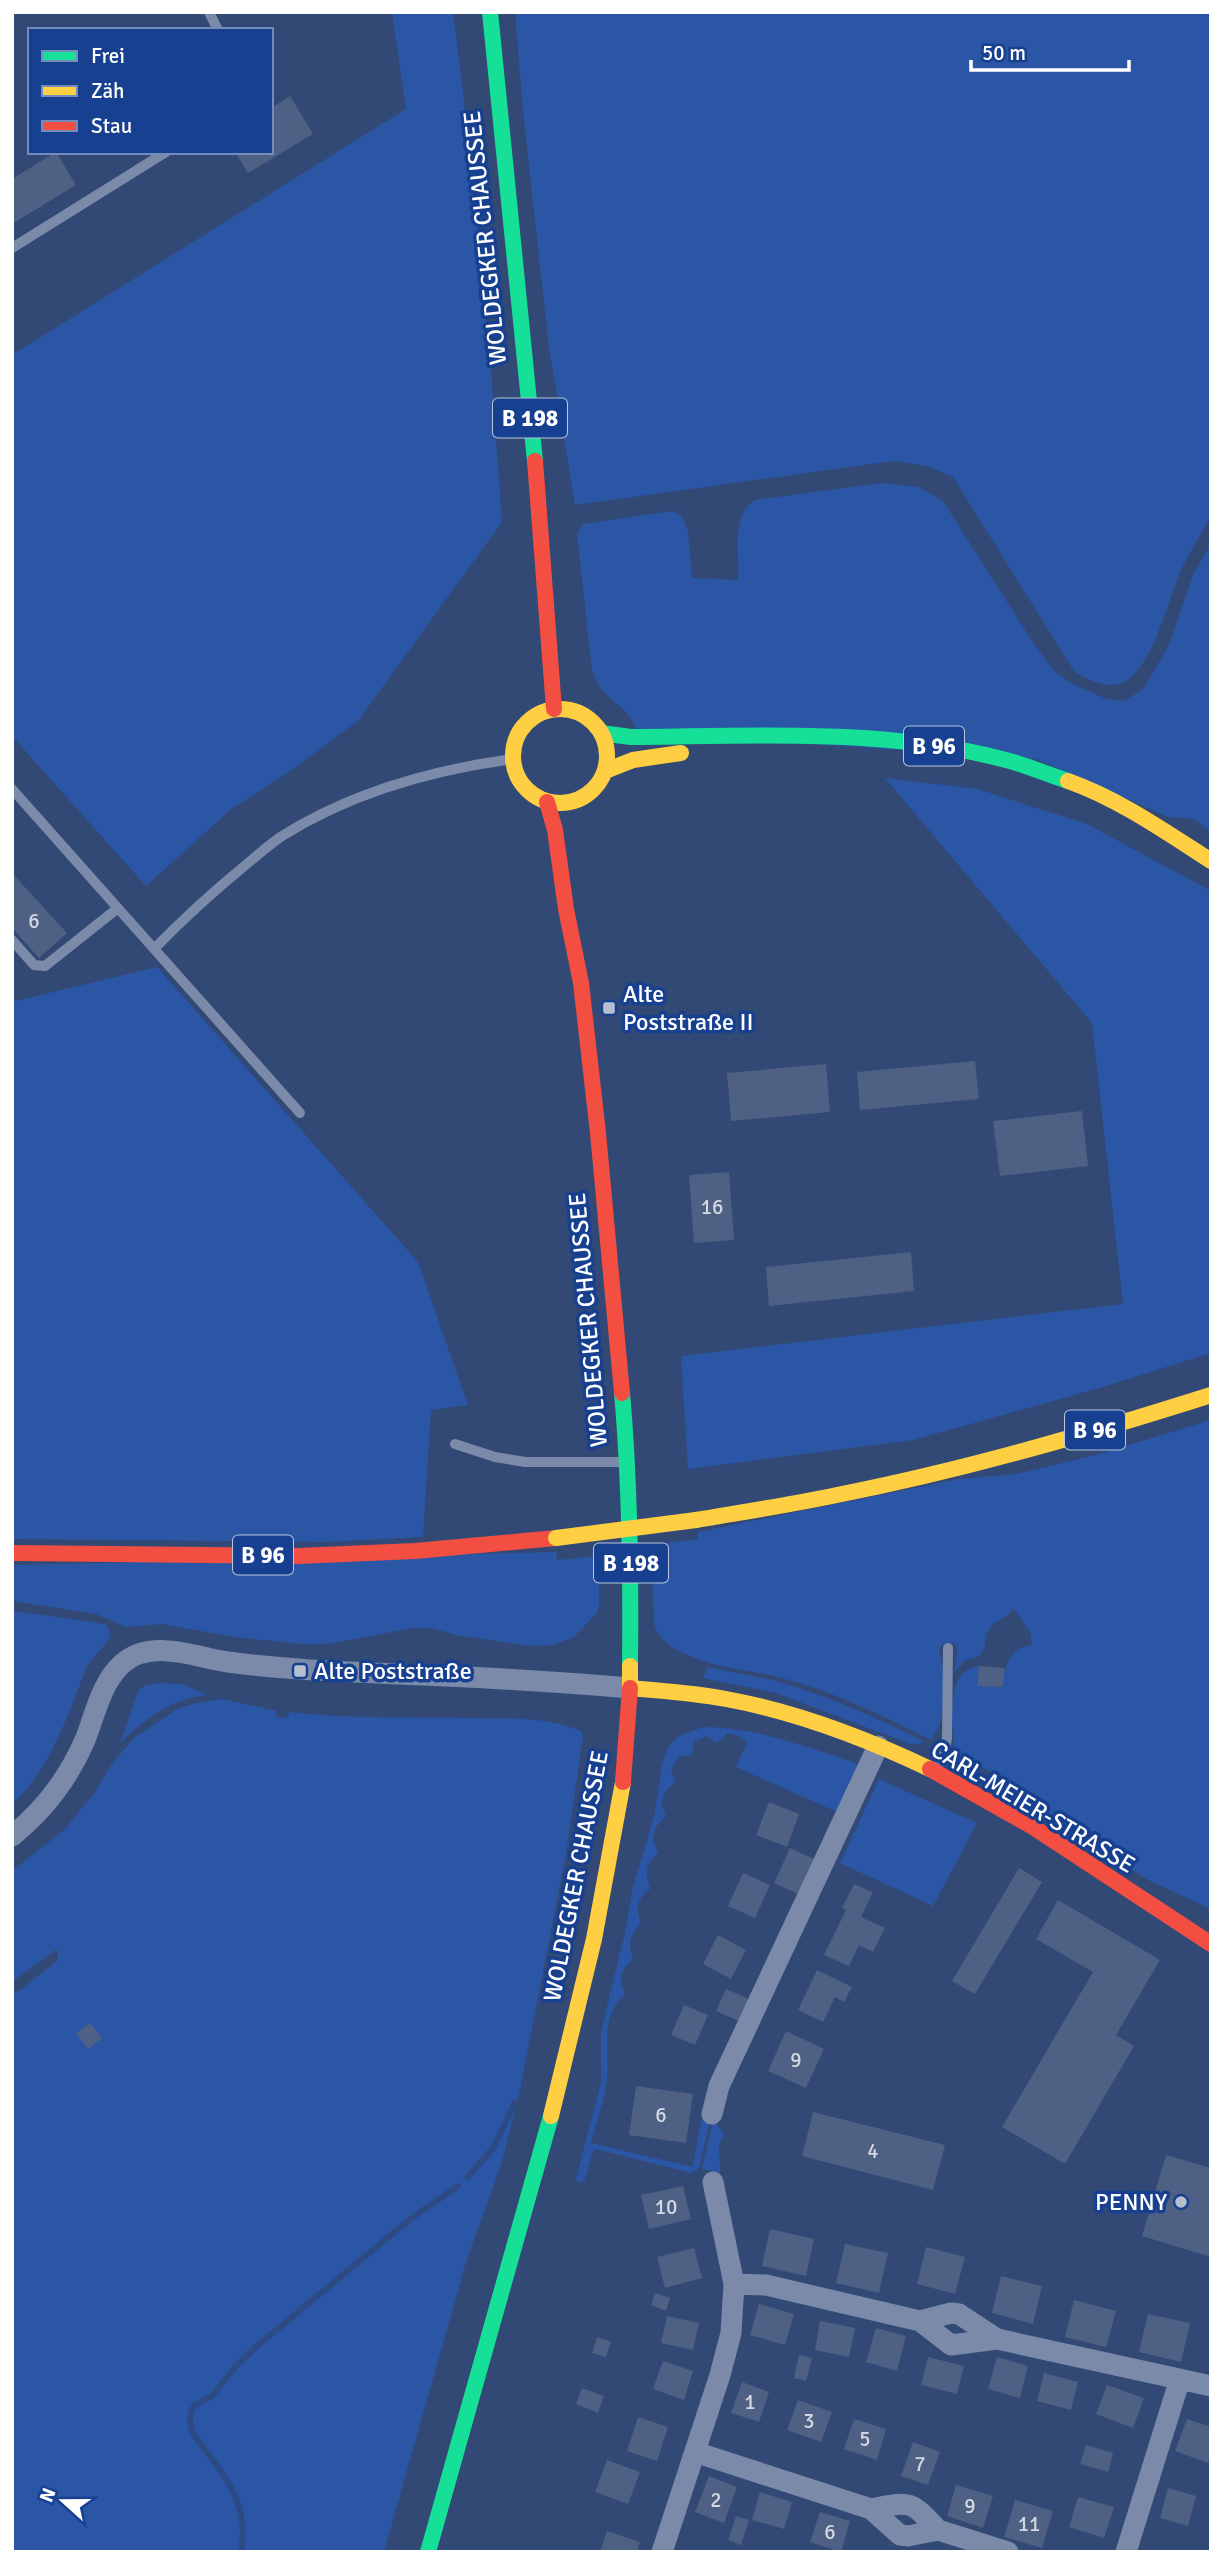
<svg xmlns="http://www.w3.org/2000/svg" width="1223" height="2564" font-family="Signika,sans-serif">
  <rect width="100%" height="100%" fill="#324975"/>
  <!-- green -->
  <path fill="#2b56a6" d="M392,12H453L475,190L492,383L502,522L358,721L290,771L230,810L146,886L12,736V355L406,109Z
    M515,12H1211V516C1201,533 1191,550 1182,568C1168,599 1154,666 1124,682C1109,690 1086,680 1074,671L953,477L927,466L893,461L575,505L549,347L523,111Z
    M881,483L918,487L943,501L1032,641L1054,671L1071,683L1106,699L1125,701L1144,688L1169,645L1193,575L1211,544V832L1194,819L1168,817L1036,759L637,732C629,706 614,706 600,687C597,682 595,676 592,670L577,533L583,524L672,511L682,516L688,531L692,578L738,580C740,554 730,516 755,500Z
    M885,778L977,789L1087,824L1211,891V1353L1096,1389L913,1440L688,1469L681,1356L1123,1304L1092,1023Z
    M157,967L418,1262L468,1405L431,1410L423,1537L322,1542L12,1539V1002Z
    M1211,1420V1909L1148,1880L1107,1853L1108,1842L1092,1831L1078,1833L1015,1794L995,1774L955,1753C952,1732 947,1682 967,1670C971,1668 975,1667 979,1666L977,1685L1003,1687C1004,1668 1009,1646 1032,1645L1030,1632L1013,1608L1008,1615L994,1623L987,1633L984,1649L978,1657L965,1660L954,1673L958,1648L953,1643L941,1645L939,1650C946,1678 949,1716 931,1740C883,1716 833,1691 782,1678C753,1670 720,1669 693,1657C676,1650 659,1642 654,1623L651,1545L698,1539V1532L959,1479L1017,1474L1099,1454Z
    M556,1552L557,1560L599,1556V1606L596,1614L574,1637L553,1645L530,1646L456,1635L432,1628H413L327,1644H302L234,1637L162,1624L126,1627L96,1614L12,1601V1565Z
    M12,1611L94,1622L106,1625L111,1635C105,1647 94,1655 87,1666C68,1714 51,1769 12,1804Z
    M708,1667C732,1673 758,1676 783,1683C832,1698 880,1719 925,1742L913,1745L776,1693L703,1678Z
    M159,1683L181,1684L207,1695C171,1699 145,1719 120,1743L138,1691L146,1685Z
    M222,1699L276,1711V1717L288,1718L289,1712C348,1719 408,1717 468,1718C506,1719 546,1716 581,1731L583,1737L566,1853L519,2095L502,2162L466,2262L384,2552H12V1992L19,1991L58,1960L57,1949L12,1982V1871L65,1829L95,1792L113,1762L134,1738L177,1709L196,1703Z
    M703,1727C755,1727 807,1747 856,1763L857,1769L837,1812L736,1767L747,1743L741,1737L728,1733L717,1743L706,1736L694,1742L691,1755L678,1757L671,1770L675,1782L665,1792L661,1803L666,1816C652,1829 650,1836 658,1853C645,1865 645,1873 650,1889C637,1899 635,1907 641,1923C630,1935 627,1943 633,1959C620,1971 618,1978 625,1994C599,2017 610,2048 607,2078C605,2099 596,2122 591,2143L693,2167L701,2120H710L699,2168L691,2173L596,2149L593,2151L584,2181L579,2183L576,2179L601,2083V2031L625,1933L633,1887L654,1817L662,1764L668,1748L677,1737Z
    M879,1779L977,1823L933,1906L840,1863Z
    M713,2120L724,2134L719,2145L720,2173L702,2169Z"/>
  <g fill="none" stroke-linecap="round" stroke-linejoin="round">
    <!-- stream -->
    <path stroke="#2d4a84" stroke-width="6" d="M468,2177L494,2147L515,2102
      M241,2552C251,2500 220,2472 193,2433L190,2422L191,2412L195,2405L212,2396L236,2366L257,2346L409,2220L458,2186"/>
  </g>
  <!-- building -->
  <path fill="#4e6083" d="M290,96L313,134L248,173L235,152H271V108Z
    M56,152L76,185L12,224V179Z
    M12,873L67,933L39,958L12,928Z
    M975,1061L979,1099L860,1110L857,1072Z
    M826,1064L830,1112L731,1121L727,1073Z
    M1082,1111L1088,1166L1000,1176L993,1121Z
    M729,1172L734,1240L694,1243L689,1175Z
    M911,1252L914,1291L769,1306L766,1267Z
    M979,1666L1005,1668L1003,1687L977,1686Z
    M769,1802L799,1814L787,1847L756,1835Z
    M790,1848L814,1859L798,1894L774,1883Z
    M1019,1868L1042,1882L975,1994L952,1981Z
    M743,1873L770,1885L755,1918L728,1906Z
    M854,1884L873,1892L861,1917L885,1928L873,1952L859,1945L849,1966L824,1955L846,1910L842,1908Z
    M1058,1900L1160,1960L1116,2035L1134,2046L1065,2164L1002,2127L1093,1972L1036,1939Z
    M718,1935L746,1950L731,1979L703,1964Z
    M817,1970L852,1987L844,2002L835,1997L823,2022L798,2010Z
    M726,1989L749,1999L739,2021L716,2011Z
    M684,2005L708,2015L695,2045L671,2035Z
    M90,2023L102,2038L88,2049L76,2033Z
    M786,2031L824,2049L806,2088L768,2071Z
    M636,2086L693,2094L686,2143L629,2135Z
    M813,2112L945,2145L933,2190L802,2156Z
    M1166,2155L1211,2168V2257L1142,2236Z
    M683,2186L691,2219L649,2229L641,2195Z
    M770,2229L814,2239L806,2276L762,2266Z
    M845,2244L888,2253L879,2293L836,2283Z
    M926,2247L965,2257L955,2294L917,2284Z
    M694,2248L702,2278L665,2288L657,2257Z
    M1001,2276L1042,2286L1033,2324L992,2313Z
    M655,2293L670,2298L666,2311L651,2305Z
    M1074,2300L1116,2311L1106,2347L1065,2337Z
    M759,2304L794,2314L785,2345L750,2335Z
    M1148,2314L1190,2323L1181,2362L1139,2352Z
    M667,2316L699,2323L693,2350L661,2343Z
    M820,2321L855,2328L849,2357L815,2350Z
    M876,2328L906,2336L897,2371L866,2362Z
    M597,2337L611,2342L606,2357L592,2353Z
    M799,2355L812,2358L806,2381L794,2378Z
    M928,2357L964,2366L957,2394L921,2385Z
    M997,2357L1028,2366L1020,2398L988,2389Z
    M663,2361L693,2371L684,2400L653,2389Z
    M1044,2373L1078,2382L1071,2410L1037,2401Z
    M742,2382L769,2392L759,2422L731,2413Z
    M1107,2385L1144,2398L1133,2428L1096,2414Z
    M582,2388L604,2396L598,2413L576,2404Z
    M798,2400L832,2412L821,2442L787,2430Z
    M638,2417L668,2427L657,2461L627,2451Z
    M854,2419L886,2429L877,2460L844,2449Z
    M1187,2419L1211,2427V2454L1208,2463L1175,2451Z
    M913,2442L940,2452L928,2485L901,2476Z
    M1086,2445L1113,2453L1108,2472L1080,2464Z
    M607,2460L640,2472L628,2504L595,2492Z
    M709,2476L737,2487L724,2523L695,2512Z
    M956,2485L993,2496L983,2528L947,2516Z
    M1168,2488L1196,2496L1188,2526L1160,2518Z
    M760,2492L792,2502L784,2529L752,2520Z
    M1078,2497L1114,2507L1104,2538L1069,2527Z
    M1015,2500L1053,2511L1042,2548L1004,2537Z
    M820,2512L850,2521L841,2552L810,2542Z
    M736,2516L749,2520L741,2545L728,2540Z
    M607,2531L640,2542L637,2552H600Z"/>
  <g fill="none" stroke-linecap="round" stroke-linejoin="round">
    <!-- lane -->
    <path stroke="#7a8aa8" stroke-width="10" d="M209,12L218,30
      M12,248L166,152
      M12,789L300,1113
      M12,940L34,965L45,966L118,908
      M154,949C184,918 215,890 248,863C259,854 270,844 282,836C352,792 431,770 513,759
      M455,1444L495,1457L525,1462H625
      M936,1771L945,1752L947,1738L948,1648"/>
    <!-- street -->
    <path stroke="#7a8aa8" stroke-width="21" d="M12,1836C43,1811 69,1777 85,1740C95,1715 101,1683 122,1664C151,1638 194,1657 228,1662C294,1671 358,1672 424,1675C493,1678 561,1682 630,1688
      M712,2114L719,2086L878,1746
      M734,2284L766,2285L920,2321L951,2313L959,2314L997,2339
      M920,2321L951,2345L997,2339L1211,2386
      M695,2452L871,2509L900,2535L908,2536L938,2530L1008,2552
      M871,2509C912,2501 910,2500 938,2530
      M662,2552L720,2375L731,2333L734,2284L713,2182
      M1126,2552L1180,2379"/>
    <!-- fast -->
    <path stroke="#16e098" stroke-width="16" d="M490,12L535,461
      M601,733L631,737C755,736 881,728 1002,759C1024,764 1046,774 1068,781
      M622,1393C630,1483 631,1575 630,1666
      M428,2552L551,2116"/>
    <!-- slow -->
    <path stroke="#ffcf43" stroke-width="16" d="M513 756a47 47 0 1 1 94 0a47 47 0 1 1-94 0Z
      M605,771L633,760L681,753
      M1068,781C1119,799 1166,832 1211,861
      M696,1520C743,1512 790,1505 837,1495C964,1470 1088,1434 1211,1395
      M630,1666V1688C662,1691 695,1693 726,1699C797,1712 865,1738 930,1769
      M551,2116L594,1939L623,1782"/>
    <!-- jam -->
    <path stroke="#f24e42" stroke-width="16" d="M535,461L554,709
      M547,802L555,830L566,909L581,983L598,1133L622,1393
      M12,1553L298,1556L415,1551L556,1538
      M930,1769L1033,1827L1211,1944
      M623,1782L630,1688"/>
    <!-- slow-bridge -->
    <path stroke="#ffcf43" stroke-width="16" d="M556,1538L696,1520"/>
  </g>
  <!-- markers -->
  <g fill="#b7bfcf" stroke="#174090" stroke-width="2.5">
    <rect x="602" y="1001" width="14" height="14" rx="3.5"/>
    <rect x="293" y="1664" width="14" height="14" rx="3.5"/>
    <circle cx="1181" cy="2202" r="7"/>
  </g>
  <g text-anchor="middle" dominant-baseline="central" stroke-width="7" stroke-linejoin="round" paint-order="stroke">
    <!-- number labels -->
    <g font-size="21" fill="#d3d7e0">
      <text x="34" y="921">6</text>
      <text x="712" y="1207">16</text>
      <text x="796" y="2060">9</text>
      <text x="661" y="2115">6</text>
      <text x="873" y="2151">4</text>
      <text x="666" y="2207">10</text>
      <text x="750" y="2402">1</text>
      <text x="809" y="2421">3</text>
      <text x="865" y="2439">5</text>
      <text x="920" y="2464">7</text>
      <text x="716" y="2500">2</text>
      <text x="970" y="2506">9</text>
      <text x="1029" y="2524">11</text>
      <text x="830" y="2532">6</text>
    </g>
    <!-- shield labels -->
    <g fill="#174090" stroke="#b9c6de" stroke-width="2">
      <rect x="493" y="398.5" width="74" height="39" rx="5"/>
      <rect x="904" y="726.5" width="60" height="39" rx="5"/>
      <rect x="1065" y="1410.5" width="60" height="39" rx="5"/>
      <rect x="233" y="1535.5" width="60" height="39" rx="5"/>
      <rect x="594" y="1543.5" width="74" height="39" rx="5"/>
    </g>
    <g font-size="23" font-weight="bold" fill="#fff">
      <text x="530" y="418">B 198</text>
      <text x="934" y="746">B 96</text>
      <text x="1095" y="1430">B 96</text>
      <text x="263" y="1555">B 96</text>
      <text x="631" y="1563">B 198</text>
    </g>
    <!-- street labels -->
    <g font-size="24" fill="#fff" stroke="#174090">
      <text transform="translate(485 238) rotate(-96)">WOLDEGKER CHAUSSEE</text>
      <text transform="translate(588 1320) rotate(-95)">WOLDEGKER CHAUSSEE</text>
      <text transform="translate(1033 1807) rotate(31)">CARL-MEIER-STRASSE</text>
      <text transform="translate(576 1876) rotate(-79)">WOLDEGKER CHAUSSEE</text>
    </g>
    <!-- poi labels -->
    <g font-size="24" fill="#fff" stroke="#174090" text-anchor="start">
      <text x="623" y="994">Alte<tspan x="623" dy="28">Poststraße II</tspan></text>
      <text x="314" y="1671">Alte Poststraße</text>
      <text x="1167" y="2202" text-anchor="end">PENNY</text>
    </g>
  </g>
  <!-- border -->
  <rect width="1223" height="2564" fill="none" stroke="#ffffff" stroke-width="28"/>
  <!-- legend -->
  <rect x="28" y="28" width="245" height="126" fill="#174090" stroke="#748cbc" stroke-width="2"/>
  <rect x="42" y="51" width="35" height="10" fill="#16e098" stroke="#748cbc" stroke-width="2"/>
  <text x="91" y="63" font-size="21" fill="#ffffff">Frei</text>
  <rect x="42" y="86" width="35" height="10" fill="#ffcf43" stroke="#748cbc" stroke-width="2"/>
  <text x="91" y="98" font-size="21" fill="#ffffff">Zäh</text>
  <rect x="42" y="121" width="35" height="10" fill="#f24e42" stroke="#748cbc" stroke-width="2"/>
  <text x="91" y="133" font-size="21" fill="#ffffff">Stau</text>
  <!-- north arrow -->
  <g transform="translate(63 2501) rotate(291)" stroke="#174090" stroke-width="5" paint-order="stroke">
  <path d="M0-5L12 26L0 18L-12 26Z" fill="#ffffff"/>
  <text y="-10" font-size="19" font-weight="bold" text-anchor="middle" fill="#ffffff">N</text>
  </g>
  <!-- scale -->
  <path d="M971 60v10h158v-10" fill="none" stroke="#ffffff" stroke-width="3.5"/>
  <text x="982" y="60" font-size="21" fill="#ffffff" stroke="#174090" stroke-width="5" paint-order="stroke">50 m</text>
</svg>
